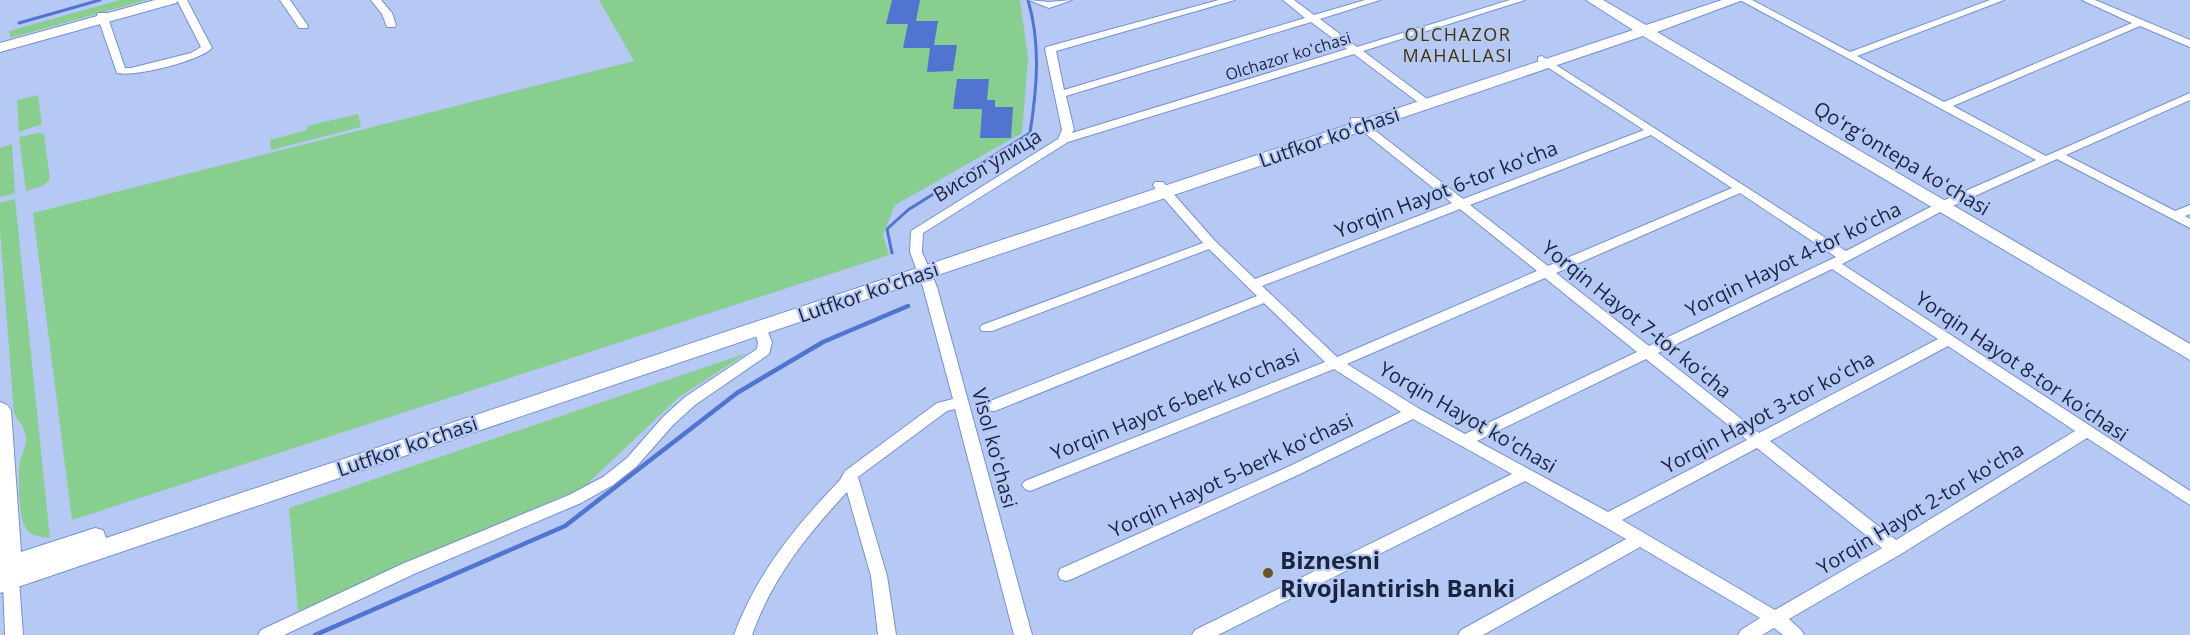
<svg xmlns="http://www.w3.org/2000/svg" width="2190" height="635" font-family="'Open Sans',sans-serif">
  <rect width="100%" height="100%" fill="#b6c9f4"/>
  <!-- green -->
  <path fill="#87ce8f" d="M120,0H147L10,38L9,31Z
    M599,0H1020L1028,58L1022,133L895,205L883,235L889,255L72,520L33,213L634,61Z
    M38,95L42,124L19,132L17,100Z
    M358,114L361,127L271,150L270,140L307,130V126Z
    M38,133L44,134L50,180L42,186L26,191L19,137Z
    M12,144L15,193L0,197V148Z
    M15,199L50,538C41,537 30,536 25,527C20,520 18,481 19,471C20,445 37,443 14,414L0,230V203Z
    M747,353L679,397L584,487L298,611L289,508Z"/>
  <!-- water -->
  <path fill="#5173d2" d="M892,0H920L916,21H938L934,45H957L953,71L927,72L930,48H903L908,24H886Z
    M957,79H989L987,100H995V107H1013L1011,138H980L982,109H953Z"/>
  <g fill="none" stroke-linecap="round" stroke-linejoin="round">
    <!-- stream-far1 -->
    <path stroke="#5173d2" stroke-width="3" d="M19,23L100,0
      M892,253L887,229L908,210L1030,133C1037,88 1041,44 1028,0"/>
    <!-- stream -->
    <path stroke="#5173d2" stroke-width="4.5" d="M315,635L565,526L737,393L823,342L908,306"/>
    <!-- street casing -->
    <g stroke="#7590d4" stroke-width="2">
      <path id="street" d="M177,0H187L212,48C199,61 136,77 117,73L97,15L98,13H106L107,15L125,68H131L191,53L201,47Z
        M280,0H290L308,26L307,28H299Z
        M371,0H381L392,13L396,25L395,27H387L382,14Z
        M1029,0L1049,2L1072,0L1049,8Z
        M1219,0H1235L1056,51L1064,90L1305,18L1283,0H1294L1314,15L1365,0H1380L1320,19L1357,47L1510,0H1525L1363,51L1431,102V106H1423L1354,54L1068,142L923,233L922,252L937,287L1032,635H1014L955,409L947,411L858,477L887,576L896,635H878L871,576L847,492C807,535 772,578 752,635H734C757,573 795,527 840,480L845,471L937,403L953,399L923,287L910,252L911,231L1058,139L1062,130L1045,49L1046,47ZM1311,22L1347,49L1072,133L1074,130L1066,96Z
        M1740,0H1752L1850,52L1990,0H2004L1857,56L1944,102L2132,23L2082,0H2095L2190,40V47L2140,26L1953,106L2046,156L2190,93V100L2066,155L2175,211L2190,205V214L2185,216L2190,219V228L2057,159L1946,209L1842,264L2190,491V505L2087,438L1901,554L1789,619L1801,630L1804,635H1783L1774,628L1762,635H1738L1741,630L1760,618L1640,547L1483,635H1458L1461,630L1626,539L1525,481L1218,635H1192L1195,630L1512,474L1413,419L1300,474L1072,579L1066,581L1060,579L1058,574L1060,569L1290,466L1401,412L1334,369L1035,489L1030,491L1025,489L1022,485L1025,481L1325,362L1264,303L995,411H985L983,407L985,403L1257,296L1209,249L992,331H982L980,328L982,325L1203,243L1155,188L1153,185L1155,182H1163L1215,241L1255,279L1452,203L1351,122V118H1359L1463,199L1644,130L1538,61V57L1542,56L1846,251L1938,203L2036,160ZM1651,135L1732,188L1548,266L1470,205ZM1740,193L1836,257L1649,346L1556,273ZM1460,209L1537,271L1337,357L1262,286ZM1832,269L1938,339L1759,433L1658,353ZM1545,278L1637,352L1465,434L1418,408L1347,364ZM1948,346L2075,431L1896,540L1770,441ZM1646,359L1747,440L1608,512L1477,441ZM1757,448L1882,548L1775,610L1622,520Z
        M760,323L765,325L772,342L769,354L695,405L673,425L637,466L613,485L581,503L414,574L284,635H258L261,630L402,564L569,495L603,477L627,458L663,417L685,397L757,349L758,342L753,328Z
        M11,573L17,575L19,580L23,635H5L3,580L5,575Z"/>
    </g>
    <!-- secondary casing -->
    <g stroke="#7590d4" stroke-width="2">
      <path id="secondary" d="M155,0H178L176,3L0,52V43Z
        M1586,0H1603L1646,25L1722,0H1743L1657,32L2190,344V360L1643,36L0,593V402L7,405L11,410L21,552L95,528L103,530L106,538L1633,30Z"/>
    </g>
    <!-- street -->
    <use href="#street" fill="#fff" fill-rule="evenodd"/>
    <!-- secondary -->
    <use href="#secondary" fill="#fff" fill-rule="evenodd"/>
  </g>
  <!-- markers -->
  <circle fill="#695524" stroke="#b6c9f4" stroke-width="2" cx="1268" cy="573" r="6"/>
  <g text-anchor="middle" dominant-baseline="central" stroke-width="4.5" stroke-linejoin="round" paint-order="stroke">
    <!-- far-street labels -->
    <g font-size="16" fill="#1a2440" stroke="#b6c9f4">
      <text transform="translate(1288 56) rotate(-17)">Olchazor koʻchasi</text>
    </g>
    <!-- far-neighbourhood labels -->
    <g font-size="18" letter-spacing="1.5" fill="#43330a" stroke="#b6c9f4">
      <text x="1458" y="34">OLCHAZOR<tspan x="1458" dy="21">MAHALLASI</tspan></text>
    </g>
    <!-- street labels -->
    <g font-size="20" fill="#1a2440" stroke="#b6c9f4">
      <text transform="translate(1329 137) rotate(-19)">Lutfkor ko'chasi</text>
      <text transform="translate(1902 158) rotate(31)">Qoʻrgʻontepa koʻchasi</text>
      <text transform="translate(987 165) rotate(-31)">Висол улица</text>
      <text transform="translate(1446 189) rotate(-21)">Yorqin Hayot 6-tor koʻcha</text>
      <text transform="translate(1793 259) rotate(-26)">Yorqin Hayot 4-tor koʻcha</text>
      <text transform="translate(868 292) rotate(-19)">Lutfkor ko'chasi</text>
      <text transform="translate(1637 319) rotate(39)">Yorqin Hayot 7-tor koʻcha</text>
      <text transform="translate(2022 366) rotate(34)">Yorqin Hayot 8-tor koʻchasi</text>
      <text transform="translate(1175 404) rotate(-22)">Yorqin Hayot 6-berk koʻchasi</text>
      <text transform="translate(1768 412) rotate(-28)">Yorqin Hayot 3-tor koʻcha</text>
      <text transform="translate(1468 417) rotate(30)">Yorqin Hayot ko'chasi</text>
      <text transform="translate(407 446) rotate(-19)">Lutfkor ko'chasi</text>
      <text transform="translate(995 448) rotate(75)">Visol koʻchasi</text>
      <text transform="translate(1231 475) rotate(-25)">Yorqin Hayot 5-berk koʻchasi</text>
      <text transform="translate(1920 508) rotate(-31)">Yorqin Hayot 2-tor koʻcha</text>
    </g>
    <!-- near-poi labels -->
    <g font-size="24" font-weight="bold" fill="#1a2440" stroke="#b6c9f4" text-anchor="start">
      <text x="1280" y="559">Biznesni<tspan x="1280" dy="28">Rivojlantirish Banki</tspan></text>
    </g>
  </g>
</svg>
